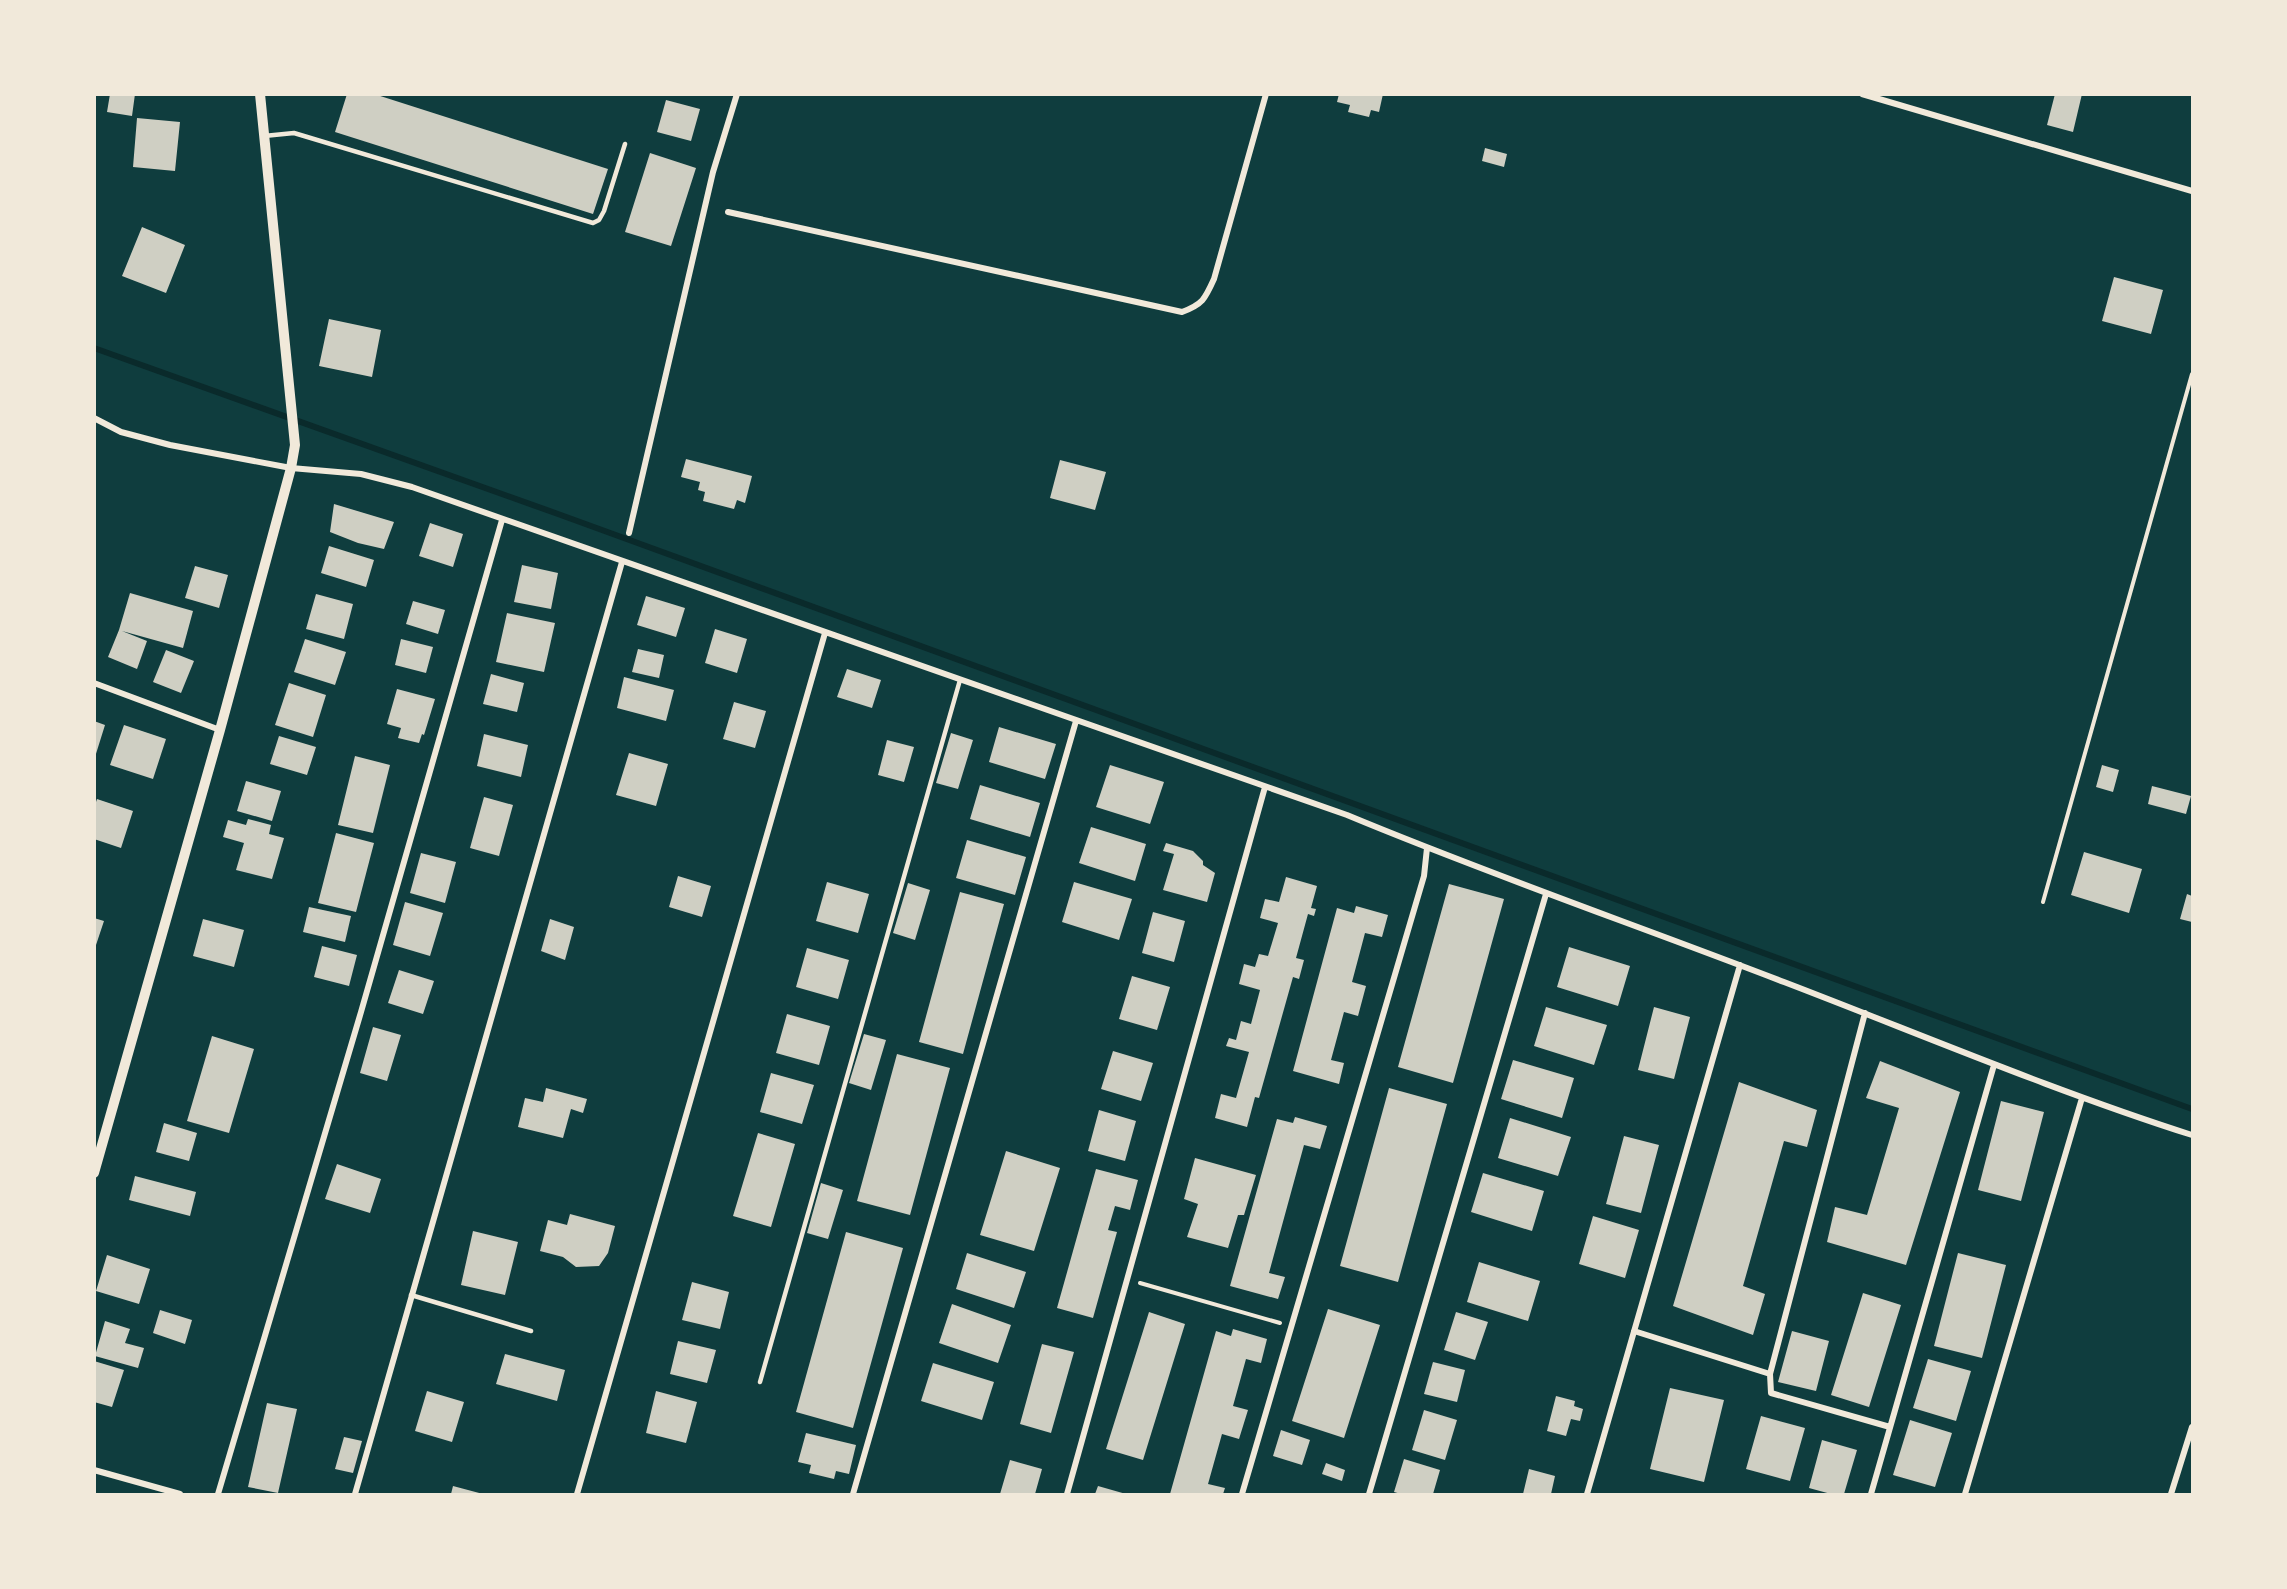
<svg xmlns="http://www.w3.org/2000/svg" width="2287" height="1589" font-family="Barlow,sans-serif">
  <rect width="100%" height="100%" fill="#0f3d3e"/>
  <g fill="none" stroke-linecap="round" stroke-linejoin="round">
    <!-- stream -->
    <path stroke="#0a2a2b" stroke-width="6" d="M94,348L558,514L2192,1109"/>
  </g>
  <!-- building -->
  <path fill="#cfcfc3" d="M110,94H135L132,116L107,112Z
    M347,94H374L608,169L593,214L335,132Z
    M1339,94H1383L1379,112L1371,110L1369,117L1348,112L1350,105L1337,102Z
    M2055,94H2082L2073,132L2047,125Z
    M666,100L700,109L691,141L657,132Z
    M137,118L180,122L175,171L133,167Z
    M1485,148L1507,154L1504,167L1482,161Z
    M650,153L696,168L671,246L625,232Z
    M142,227L185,245L166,293L122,276Z
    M2114,277L2163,290L2151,334L2102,321Z
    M329,319L381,330L372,377L319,366Z
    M686,459L752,476L745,503L737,500L734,509L703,501L705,492L698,490L700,482L681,477Z
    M1060,460L1106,472L1095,510L1050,498Z
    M334,504L394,522L384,549L358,543L330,532Z
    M430,523L463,534L453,567L419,556Z
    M329,546L374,560L366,587L321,573Z
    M522,565L558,573L551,609L514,602Z
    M195,566L228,575L219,608L185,598Z
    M130,593L193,611L183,648L122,631L147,641L137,669L108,657L119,630Z
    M316,594L353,604L344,639L306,629Z
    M646,596L685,608L676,637L637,625Z
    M413,601L445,610L438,634L406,624Z
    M507,613L555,623L544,672L496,662Z
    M715,629L747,639L737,673L705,663Z
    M305,639L346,652L335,685L294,672Z
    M401,639L433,647L426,673L395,665Z
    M638,649L664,655L659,678L632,672Z
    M166,650L194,661L181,693L153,682Z
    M847,669L881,680L872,708L837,697Z
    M491,674L524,683L517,712L483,704Z
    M624,677L674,690L666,721L617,708Z
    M289,683L326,695L313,737L275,725Z
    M397,689L435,699L424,735L422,734L419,743L398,738L401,728L387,724Z
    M734,702L766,711L755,748L723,739Z
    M94,721L105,725L95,757L94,756Z
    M124,725L166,739L153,779L110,765Z
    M999,727L1056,744L1045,779L989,762Z
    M951,733L973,740L958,789L936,783Z
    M484,734L528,745L521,777L477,766Z
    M279,736L316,747L307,775L270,764Z
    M887,740L914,747L904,782L878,775Z
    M629,753L668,764L656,806L616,795Z
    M355,756L390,765L373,833L338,825Z
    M1110,765L1164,782L1150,824L1096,807Z
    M2102,765L2119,770L2113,792L2096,787Z
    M246,781L281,791L272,821L237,811Z
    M980,785L1040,803L1030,837L970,819Z
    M2152,786L2191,796L2186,814L2148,804Z
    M484,797L513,805L499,856L470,848Z
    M97,799L133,811L121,848L94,839V808Z
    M248,819L271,825L269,834L284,838L272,879L236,870L244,843L223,837L228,820L246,825Z
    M1091,827L1146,844L1135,881L1079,863Z
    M336,833L374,843L356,912L318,903Z
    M967,840L1026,857L1015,895L956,878Z
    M1166,843L1193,851L1203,861V865L1215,873L1207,902L1163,890L1174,854L1163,851Z
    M2084,852L2142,869L2129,913L2071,895Z
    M421,853L456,862L445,903L410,893Z
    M678,876L711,886L702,917L669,907Z
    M1286,877L1317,886L1311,908L1316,909L1314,916L1308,914L1296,958L1304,960L1299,979L1293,977L1259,1098L1255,1097L1247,1127L1215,1118L1221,1094L1236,1098L1249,1052L1226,1046L1229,1038L1236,1040L1241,1021L1251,1024L1260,990L1239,984L1244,964L1255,967L1259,954L1268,956L1278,923L1260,918L1265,899L1279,902Z
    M827,882L869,894L858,933L816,921Z
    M1074,882L1132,899L1119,940L1062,922Z
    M908,883L930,890L915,940L893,933Z
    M1449,884L1504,899L1453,1083L1398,1067Z
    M960,892L1004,904L963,1054L919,1042Z
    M2187,894L2192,896V922L2180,919Z
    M405,902L443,913L430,956L393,945Z
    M1356,906L1388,915L1382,937L1365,933L1352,982L1366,986L1358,1016L1344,1012L1331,1060L1344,1063L1339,1084L1293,1071L1337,908L1354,913Z
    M309,907L351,916L345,942L303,932Z
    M1153,912L1185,921L1174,962L1142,953Z
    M94,918L104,921L95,948H94Z
    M203,919L244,930L234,967L193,956Z
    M550,919L574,927L565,960L541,951Z
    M322,946L357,955L349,986L314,977Z
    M1569,947L1630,966L1618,1006L1557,987Z
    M807,948L849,960L838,999L796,987Z
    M399,970L434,981L423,1014L388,1003Z
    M1132,976L1170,987L1157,1030L1119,1019Z
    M1546,1007L1607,1025L1594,1065L1534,1046Z
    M1654,1007L1690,1017L1674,1079L1638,1070Z
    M787,1014L830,1026L819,1065L776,1053Z
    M373,1027L401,1035L387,1081L360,1073Z
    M864,1034L886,1040L871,1090L849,1083Z
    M212,1036L254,1049L229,1133L187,1121Z
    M1113,1051L1153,1063L1141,1101L1101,1089Z
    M897,1054L950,1068L910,1215L857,1201Z
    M1513,1060L1574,1078L1562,1118L1501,1099Z
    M1880,1061L1960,1092L1906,1265L1827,1242L1835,1207L1867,1215L1899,1108L1866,1098Z
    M771,1073L814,1085L802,1124L760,1112Z
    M1739,1082L1817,1110L1807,1147L1784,1141L1743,1286L1765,1294L1753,1335L1673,1306Z
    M546,1088L587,1099L583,1113L571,1109L563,1138L518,1127L525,1098L543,1102Z
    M1389,1088L1447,1104L1398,1282L1340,1266Z
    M2001,1101L2044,1112L2021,1201L1978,1190Z
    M1099,1110L1136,1121L1125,1161L1088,1151Z
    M1295,1117L1327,1126L1320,1149L1304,1145L1269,1273L1285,1277L1278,1299L1230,1286L1277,1119L1293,1123Z
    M1510,1118L1571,1137L1558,1176L1498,1158Z
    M164,1123L197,1133L189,1161L156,1152Z
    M758,1133L795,1144L771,1227L733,1216Z
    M1624,1136L1659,1145L1641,1213L1606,1204Z
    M1006,1151L1060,1168L1034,1251L980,1235Z
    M1195,1158L1256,1175L1244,1215H1238L1228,1248L1187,1237L1198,1204L1184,1199Z
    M337,1164L381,1179L370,1213L325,1199Z
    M1096,1169L1138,1180L1130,1210L1115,1206L1108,1230L1117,1232L1093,1318L1057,1308Z
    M1483,1173L1544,1191L1532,1231L1471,1212Z
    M135,1176L196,1192L190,1216L129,1200Z
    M821,1183L843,1190L828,1239L807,1233Z
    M570,1214L615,1226L608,1253L599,1266L576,1267L563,1257L540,1251L548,1220L567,1225Z
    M1593,1216L1639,1230L1625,1278L1579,1264Z
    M473,1231L518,1242L505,1295L461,1285Z
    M846,1232L903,1248L853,1428L796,1412Z
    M967,1253L1026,1272L1014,1308L956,1289Z
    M1958,1253L2006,1265L1982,1358L1934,1346Z
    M107,1255L150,1269L139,1304L96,1291Z
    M1479,1262L1540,1281L1528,1321L1467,1302Z
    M692,1282L729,1292L720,1329L682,1320Z
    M1863,1293L1901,1305L1869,1407L1831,1395Z
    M952,1304L1011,1325L998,1363L939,1343Z
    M1328,1309L1380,1325L1344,1438L1292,1421Z
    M160,1310L192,1320L185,1344L153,1333Z
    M1149,1312L1185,1324L1143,1460L1106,1449Z
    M1456,1312L1488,1322L1475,1360L1444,1350Z
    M105,1321L130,1329L125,1343L144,1348L138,1368L95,1356Z
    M1233,1329L1267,1339L1261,1363L1246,1359L1233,1406L1248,1410L1239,1439L1222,1434L1208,1484L1225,1488L1223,1494H1170L1216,1331L1231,1336Z
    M1792,1331L1829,1341L1816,1391L1778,1382Z
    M678,1341L716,1350L707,1383L670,1374Z
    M1042,1344L1074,1352L1051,1433L1020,1424Z
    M505,1354L565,1370L557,1401L496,1384Z
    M1928,1359L1971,1371L1956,1421L1913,1408Z
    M94,1361L124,1370L112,1407L94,1402Z
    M1433,1362L1465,1370L1457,1402L1424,1394Z
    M933,1363L994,1382L982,1420L921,1401Z
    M1670,1388L1724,1400L1704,1482L1650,1469Z
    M427,1391L464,1402L452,1442L415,1431Z
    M656,1391L697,1402L686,1443L646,1433Z
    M1556,1396L1575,1401L1574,1406L1583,1409L1580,1421L1571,1419L1566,1436L1547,1431Z
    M267,1403L297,1409L278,1493L248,1487Z
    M1424,1410L1457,1420L1445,1460L1412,1450Z
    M1761,1416L1805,1428L1790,1481L1746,1469Z
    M1910,1420L1952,1433L1935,1487L1893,1475Z
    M1281,1430L1310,1440L1302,1465L1273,1456Z
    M806,1433L856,1445L849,1474L836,1471L834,1479L809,1473L811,1465L798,1462Z
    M344,1437L362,1441L353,1473L335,1469Z
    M1822,1440L1857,1450L1844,1494H1831L1809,1488Z
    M1404,1459L1440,1470L1433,1494H1401L1394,1492Z
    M1010,1460L1042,1469L1035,1494H1000Z
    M1326,1463L1345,1470L1342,1481L1322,1474Z
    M1529,1469L1555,1476L1551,1494H1523Z
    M453,1486L483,1494H451Z
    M1098,1486L1126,1494H1095Z"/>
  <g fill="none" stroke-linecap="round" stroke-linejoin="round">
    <!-- path -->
    <path stroke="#f1e9da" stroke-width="4" d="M2043,902L2192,374
      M1140,1283L1280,1323"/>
    <!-- service -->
    <path stroke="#f1e9da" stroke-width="4.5" d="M264,136L294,133L593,223L599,220L604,211L625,144
      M411,1295L531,1331
      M760,1382L960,680"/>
    <!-- minor -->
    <path stroke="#f1e9da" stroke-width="6" d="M1862,94L2192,191
      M728,212L1182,312C1203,304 1205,299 1214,279L1266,94
      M94,418L121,432L170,445L291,468L361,474L412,487L1347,815C1491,875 1639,926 1784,982C1920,1034 2054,1091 2192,1135
      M629,533L713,172L737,94
      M94,683L220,730
      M1634,1331L1770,1374L1771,1393L1890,1427
      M1770,1374L1865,1013
      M94,1470L180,1494
      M218,1494L361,1012L502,520
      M355,1494L622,562
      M577,1494L825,633
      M853,1494L1076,721
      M1067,1494L1265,787
      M1242,1494L1424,876L1427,848
      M1369,1494L1546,894
      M1587,1494L1740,965
      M1871,1494L1994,1065
      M1965,1494L2082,1098
      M2171,1494L2192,1427"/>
    <!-- tertiary -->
    <path stroke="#f1e9da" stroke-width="10" d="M94,1173L220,730L291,468L295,445L260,94"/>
  </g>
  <!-- border -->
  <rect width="2287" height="1589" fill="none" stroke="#f1e9da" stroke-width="192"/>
</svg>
